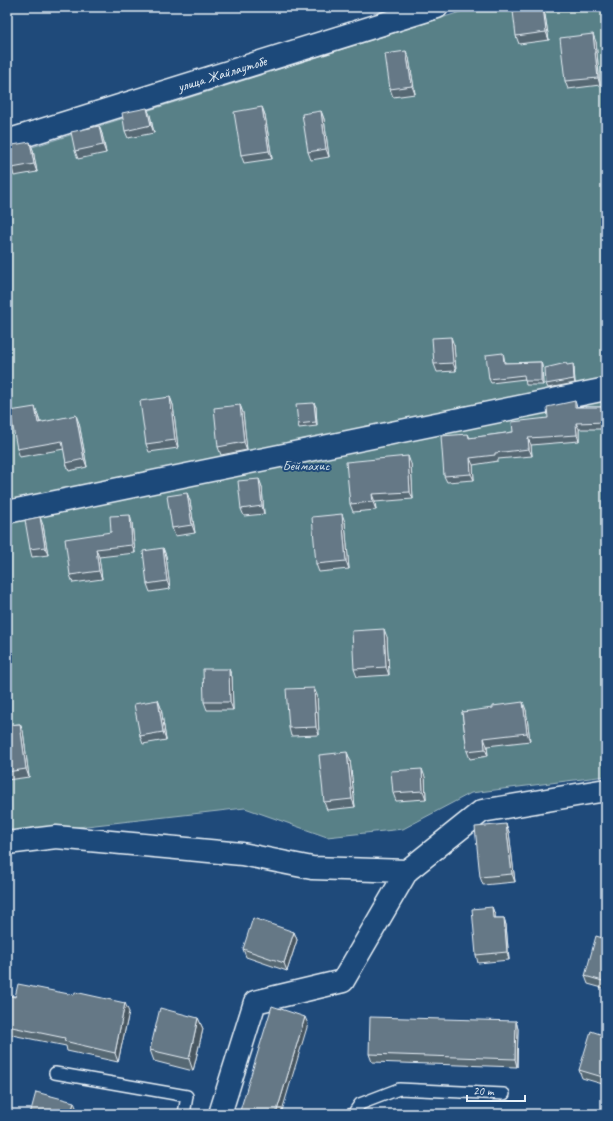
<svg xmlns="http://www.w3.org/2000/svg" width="613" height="1121" font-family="Caveat,sans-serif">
  <rect width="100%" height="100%" fill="#1f4a7a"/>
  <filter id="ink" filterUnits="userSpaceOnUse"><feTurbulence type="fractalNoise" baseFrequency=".025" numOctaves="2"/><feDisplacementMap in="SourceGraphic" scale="8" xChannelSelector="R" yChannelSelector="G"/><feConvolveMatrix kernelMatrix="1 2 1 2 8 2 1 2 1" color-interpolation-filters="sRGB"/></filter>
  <g filter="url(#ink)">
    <!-- green -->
    <path fill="#588087" stroke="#a0b8c0" d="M476,7H606V776L471,793L403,829L327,837L245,808L7,835V155Z"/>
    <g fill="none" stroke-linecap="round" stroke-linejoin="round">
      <!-- lane casing -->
      <g stroke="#e8f1f8" stroke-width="14">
        <path id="lane" d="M55,1073L187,1096L184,1114
          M353,1114L360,1104L399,1089L504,1094"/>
      </g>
      <!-- street casing -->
      <g stroke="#e8f1f8" stroke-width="25">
        <path id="street" d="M7,141L437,7
          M7,512L606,389
          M7,843L56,837L242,854L312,868L407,871L482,811L606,790
          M220,1114L255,1002L343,981L407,871"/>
      </g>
      <!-- lane -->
      <use href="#lane" stroke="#1f4a7a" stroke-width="11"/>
      <!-- street -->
      <use href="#street" stroke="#1f4a7a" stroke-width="22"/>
    </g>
    <!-- wall -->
    <path fill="#576773" stroke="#e8f1f8" d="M545,15L549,40L519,44L516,36Z
      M596,42L600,85L568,89L565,81Z
      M409,58L415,94L393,97L390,89Z
      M262,107L265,115L272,159L244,163L241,155Z
      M321,111L324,119L329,157L311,160L308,152Z
      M150,115L154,133L128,138L125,131Z
      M99,126L102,134L106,153L78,159L75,151Z
      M30,142L33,150L37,172L14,176L12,168Z
      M454,345L456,371L437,372L434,364Z
      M503,353L504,357L505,363L541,362L542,366L543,385H526L525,379L491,383L489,379Z
      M574,368L575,383L548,388L546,384Z
      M170,397L173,405L178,448L149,452L146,444Z
      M575,401L577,407H606V429H579V441L531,445L532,456L498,459V461L473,465L474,480L447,482L444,476L468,434L470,438L513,432L548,418Z
      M314,403L316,407L317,426L299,428L298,424Z
      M240,405L243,413L247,450L221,455L218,447Z
      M35,407L38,415L40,422L79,423L87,467L69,471L66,463L64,449L20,457L17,449Z
      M411,464L413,499L375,502L376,510L353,512L350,504Z
      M259,479L262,487L264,514L244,516L241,509Z
      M187,493L190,501L195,533L175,536L172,528Z
      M345,522L349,569L319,572L316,564Z
      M132,523L135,553L99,557L102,579L73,583L70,575L111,532Z
      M43,525L48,555L32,557L30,549Z
      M163,548L166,556L170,589L150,592L147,584Z
      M387,637L389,675L357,677L354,669Z
      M229,669L232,677L233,710H207L204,702Z
      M317,695L319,735L291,736L289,728Z
      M158,700L161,708L166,740L143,744L140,736Z
      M526,710L530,741L487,746L488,756L470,759L467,751L462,712Z
      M20,724L23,731L29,777L7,780V725Z
      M347,752L350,760L355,807L327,810L324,802Z
      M425,777L426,799L396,801L393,793Z
      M506,824L509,832L515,882L483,885L480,877Z
      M492,907L495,915V918H504L506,925L509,960L478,963L476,955Z
      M294,932L297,940L287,971L246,957L243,949Z
      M606,939V989L588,984L585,976Z
      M7,995L129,1012L118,1062L67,1051L66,1046L7,1034Z
      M198,1018L203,1029L193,1071L154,1061L150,1050Z
      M516,1021L518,1029L517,1067L372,1062L369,1054Z
      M606,1036V1085L582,1078L579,1070Z"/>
    <!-- shaded-wall -->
    <path fill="#47545e" stroke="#e8f1f8" d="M543,7L545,15L549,40L546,32Z
      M593,34L596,42L600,85L598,78Z
      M406,51L409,58L415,94L412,86Z
      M262,107L265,115L272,159L269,151Z
      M147,108L150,115L154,133L151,125Z
      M321,111L324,119L329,157L326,149Z
      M99,126L102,134L106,153L103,145Z
      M30,142L33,150L37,172L34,164Z
      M451,337L454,345L456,371L453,363Z
      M541,362L542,366L543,385L541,381Z
      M573,364L574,368L575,383L574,379Z
      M170,397L173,405L178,448L175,440Z
      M314,403L316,407L317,426L316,422Z
      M240,405L243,413L247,450L244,442Z
      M35,407L38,415L41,430L38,423Z
      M76,415L79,423L87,467L84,459Z
      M576,423L579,429V441L577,435Z
      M528,438L531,445L532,456L529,449Z
      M408,456L411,464L413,499L410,492Z
      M470,458L473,465L474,480L471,474Z
      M259,479L262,487L264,514L262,506Z
      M187,493L190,501L195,533L192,525Z
      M372,494L375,502L376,510L373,502Z
      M342,514L345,522L349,569L346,561Z
      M130,515L132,523L135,553L132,545Z
      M40,517L43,525L48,555L45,547Z
      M163,548L166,556L170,589L167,581Z
      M96,549L99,557L102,579L99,571Z
      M384,629L387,637L389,675L386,667Z
      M229,669L232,677L233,710L230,702Z
      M314,688L317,695L319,735L316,727Z
      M158,700L161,708L166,740L163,732Z
      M523,702L526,710L530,741L527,733Z
      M20,724L23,731L29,777L26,769Z
      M484,738L487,746L488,756L485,749Z
      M347,752L350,760L355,807L352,799Z
      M422,769L425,777L426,799L423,791Z
      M506,824L509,832L515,882L512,874Z
      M492,907L495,915L496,926L493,918Z
      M504,918L506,925L509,960L507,952Z
      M294,932L297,940L287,971L284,963Z
      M125,1003L129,1012L118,1062L115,1053Z
      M305,1017L308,1024L281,1114H276Z
      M198,1018L203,1029L193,1071L189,1059Z
      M516,1021L518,1029L517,1067L515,1059Z
      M74,1102L77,1110L76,1114H71Z"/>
    <!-- building -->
    <path fill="#657886" stroke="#e8f1f8" d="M543,7L546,32L516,36L513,11Z
      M593,34L598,78L565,81L560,38Z
      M406,51L412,86L390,89L385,54Z
      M262,107L269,151L241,155L234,112Z
      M147,108L151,125L125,131L122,113Z
      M321,111L326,149L308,152L302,114Z
      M99,126L103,145L75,151L71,132Z
      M30,142L34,164L12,168L7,146Z
      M451,337L453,363L434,364L432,338Z
      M503,353L504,363L541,362V381H525L524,375L489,379L486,355Z
      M566,363L567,365L573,364L574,379L546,384L545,368Z
      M170,397L175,440L146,444L140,401Z
      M575,401V407H606V422L576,423L577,435L528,438L529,449L495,453V455L470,458L471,474L444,476L441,436L468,434L469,438L513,432L512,422L548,418L547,407Z
      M314,403L316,422L298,424L296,404Z
      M240,405L244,442L218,447L214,408Z
      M35,407L38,423L76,415L84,459L66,463L62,441L17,449L10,411Z
      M408,456L410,492L372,494L373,502L350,504L346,462Z
      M259,479L262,506L241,509L238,481Z
      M187,493L192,525L172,528L167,496Z
      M342,514L346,561L316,564L312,517Z
      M130,515L132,545L96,549L99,571L70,575L65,539L111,532L110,516Z
      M40,517L45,547L30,549L25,520Z
      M163,548L167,581L147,584L143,551Z
      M384,629L386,667L354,669L352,631Z
      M203,669H229L230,702H204Z
      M314,688L316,727L289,728L286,689Z
      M158,700L163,732L140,736L134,704Z
      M523,702L527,733L484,738L485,749L467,751L462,712L493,708V706Z
      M20,724L26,769L7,772V725Z
      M347,752L352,799L324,802L319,755Z
      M422,769L423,791L393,793L391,771Z
      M506,824L512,874L480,877L475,827Z
      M492,907L493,918H504L507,952L476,955L472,909Z
      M253,918L294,932L284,963L243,949Z
      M596,936L606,939V982L585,976Z
      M18,984L74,995L75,992L125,1003L115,1053L64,1041L65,1038L7,1026V995L15,997Z
      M272,1006L305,1017L276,1114H239Z
      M160,1008L198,1018L189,1059L150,1050Z
      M370,1017L516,1021L515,1059L369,1054Z
      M591,1031L606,1036V1078L579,1070Z
      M36,1092L74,1102L71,1114H30Z"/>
  </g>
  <g text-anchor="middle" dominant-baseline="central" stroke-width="4" stroke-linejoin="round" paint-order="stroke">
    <!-- street labels -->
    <g font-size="14" fill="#e8f1f8" stroke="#1f4a7a">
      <text transform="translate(222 74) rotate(-17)">улица Жайлаутобе</text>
    </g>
    <!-- park labels -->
    <g font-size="14" fill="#d2e0e7" stroke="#1f4a7a">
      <text x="306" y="465">Беймахис</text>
    </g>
  </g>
  <!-- margin -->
  <rect width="613" height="1121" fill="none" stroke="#1f4a7a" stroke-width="24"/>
  <rect x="12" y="12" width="589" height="1097" fill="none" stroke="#e8f1f8" stroke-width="1.5" filter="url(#ink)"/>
  <!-- scale -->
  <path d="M467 1095v6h58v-6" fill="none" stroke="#e8f1f8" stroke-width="2"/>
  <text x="473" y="1095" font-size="12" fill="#e8f1f8" stroke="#1f4a7a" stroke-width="3" paint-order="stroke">20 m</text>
</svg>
